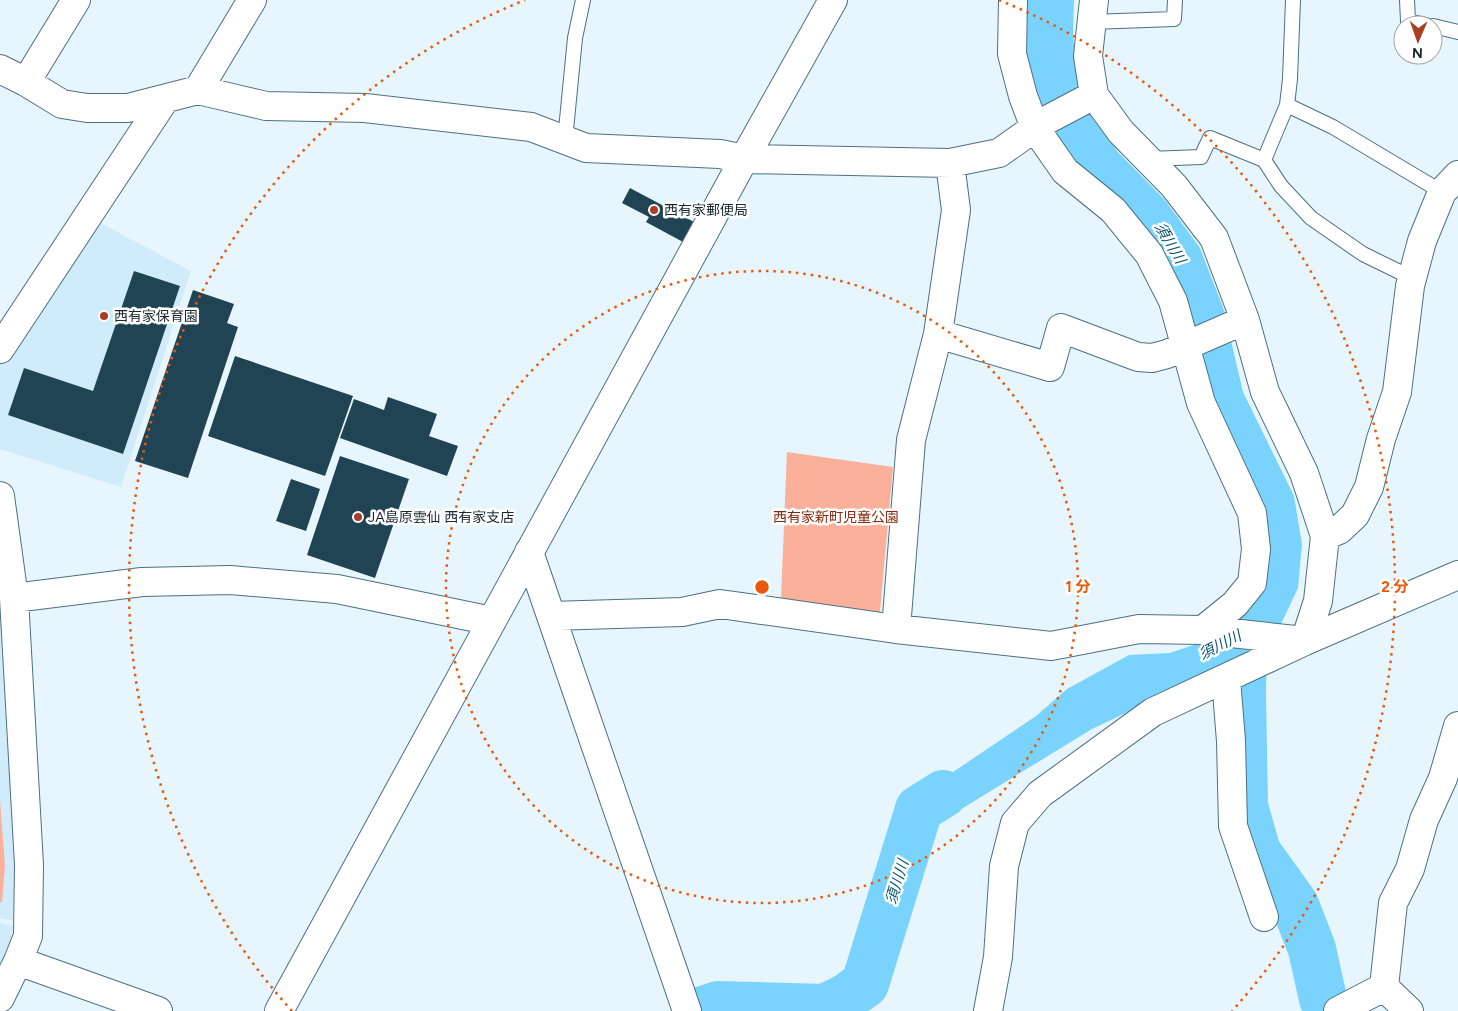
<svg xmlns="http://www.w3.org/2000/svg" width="1458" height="1011" font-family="Figtree,'Noto Sans JP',sans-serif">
  <rect width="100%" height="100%" fill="#e7f6fe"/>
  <!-- built -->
  <path fill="#d0ecfa" d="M95,220L191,271L121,487L0,449V361Z
    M0,603L18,866L15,921L0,918Z
    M0,923L15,926L0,973Z"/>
  <!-- green -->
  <path fill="#fbb09c" d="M787,452L893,467L880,612L781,599Z
    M0,800L5,866L2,902H0Z"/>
  <!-- water -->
  <path fill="#7ad3fc" d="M1023,0H1074L1073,33L1078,89L1091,116L1118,152L1165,200L1200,248L1224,310L1243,392L1294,496L1302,544L1298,588L1281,624L1260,649L1092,729L945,819L895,855L916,797L1036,716L1067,689L1129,655L1170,653L1202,642L1260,586L1208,401L1190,322L1053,134L1031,93L1021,53Z"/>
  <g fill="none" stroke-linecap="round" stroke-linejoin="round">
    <!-- river -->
    <path stroke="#7ad3fc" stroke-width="48" d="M1243,637L1242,694L1244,806L1257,852L1295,905L1312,949L1323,999
      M700,1011L718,1005L825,1008L847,997L865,984L919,809L943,794"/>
  </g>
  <!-- building -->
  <path fill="#214454" d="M630,188L694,222L683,242L646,222L649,217L622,203Z
    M134,271L180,286L123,454L8,415L24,368L93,391Z
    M193,290L234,304L227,323L238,327L188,478L135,461Z
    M235,356L353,396L325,476L208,436Z
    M388,397L437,414L429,436L458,446L447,476L340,438L354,399L384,410Z
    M340,456L409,479L375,578L307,555Z
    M291,479L320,489L306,531L276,521Z"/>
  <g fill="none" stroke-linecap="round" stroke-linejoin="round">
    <!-- lane casing -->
    <g stroke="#4c7081" stroke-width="16">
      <path id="lane" d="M1407,0L1408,21L1426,25
        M1091,22L1174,19L1175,0
        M1433,26L1458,32
        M1287,105L1333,127L1442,192
        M565,140L575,38L583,0
        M1148,159L1201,157L1210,138L1264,160L1281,186L1311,218L1363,254L1412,278
        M1264,160L1287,105L1290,79L1293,0"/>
    </g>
    <!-- street casing -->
    <g stroke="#4c7081" stroke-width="30">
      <path id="street" d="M1013,0L1012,54L1023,96L1035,128L1065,171L1113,210L1149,254L1173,301L1201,403L1252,513L1256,549L1252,583L1235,604L1203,630
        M1094,0L1088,56L1094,95L1121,132L1174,186L1214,238L1245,320L1265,392L1304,473L1325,536L1318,601L1305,641
        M0,69L26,82L62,104L87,108H128L198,90L266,106L365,108L531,127L586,148L720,154L744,159L950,163L999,153L1043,122L1094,95
        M26,82L76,0
        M198,90L252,0
        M938,334L1050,367L1061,328L1138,357L1152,358L1167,354L1245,320
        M0,349L165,99
        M0,496L14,598L29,865L28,936L18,961L0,998
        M1325,536L1339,530L1355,515L1369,487L1381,439L1397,392L1410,286L1422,241L1442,192L1458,175
        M529,552L687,1011
        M14,598L142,582L230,580L337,589L492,621
        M551,616L682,612L720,604L896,629L1051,646L1139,629L1203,630L1305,641
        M896,629L911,440L938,334L956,210L950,163
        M1226,679L1231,741L1233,826L1264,917
        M18,961L158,1011
        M1384,987L1393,903L1410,869L1424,820L1443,778L1458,726
        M1384,987L1409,1011
        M279,1011L744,159L833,0
        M988,1011L998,957L1004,866L1015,823L1040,794L1153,712L1305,641L1458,575
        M1338,1011L1384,987"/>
    </g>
    <!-- lane -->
    <use href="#lane" stroke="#fff" stroke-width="14"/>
    <!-- street -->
    <use href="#street" stroke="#fff" stroke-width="28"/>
  </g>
  <!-- distance rings -->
  <g fill="none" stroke="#e8590c" stroke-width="2.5" stroke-dasharray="2.5 5">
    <circle cx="762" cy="587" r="316"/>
    <path d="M292 1011A633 633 0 0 1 525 0M999 0A633 633 0 0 1 1232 1011"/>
  </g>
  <!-- markers -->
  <g fill="#a83f23" stroke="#fff" stroke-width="2">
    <circle cx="654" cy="210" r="5"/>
    <circle cx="104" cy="316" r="5"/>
    <circle cx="358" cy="517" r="5"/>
  </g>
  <g text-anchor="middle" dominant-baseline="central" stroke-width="5" stroke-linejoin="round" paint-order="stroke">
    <!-- poi labels -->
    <g font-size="14" fill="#192830" stroke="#fff" text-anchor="start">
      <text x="664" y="210">西有家郵便局</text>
      <text x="114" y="316">西有家保育園</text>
      <text x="368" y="517">JA島原雲仙 西有家支店</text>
    </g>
    <!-- park labels -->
    <g font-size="14" fill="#872a0e" stroke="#fff">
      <text x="836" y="517">西有家新町児童公園</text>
    </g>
    <!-- water labels -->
    <g font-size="15" font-style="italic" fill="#05536e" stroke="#fff">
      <text transform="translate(1170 243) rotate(59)">須川川</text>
      <text transform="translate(1220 645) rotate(-27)">須川川</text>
      <text transform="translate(897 882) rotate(-73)">須川川</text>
    </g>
  </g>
  <circle cx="762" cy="587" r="8" fill="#e8590c" stroke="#fff" stroke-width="2.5"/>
  <g font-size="15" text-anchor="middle" font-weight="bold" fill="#e8590c" stroke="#fff" stroke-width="5" stroke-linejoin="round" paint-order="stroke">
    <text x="1078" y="592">1 分</text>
    <text x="1395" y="592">2 分</text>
  </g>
  <!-- north arrow -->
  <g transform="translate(1418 40) rotate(182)"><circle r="24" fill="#ffffff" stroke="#a3a9ac"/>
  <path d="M0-4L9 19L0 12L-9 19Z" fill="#a83f23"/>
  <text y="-8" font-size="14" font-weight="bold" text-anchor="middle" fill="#192830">N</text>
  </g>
</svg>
